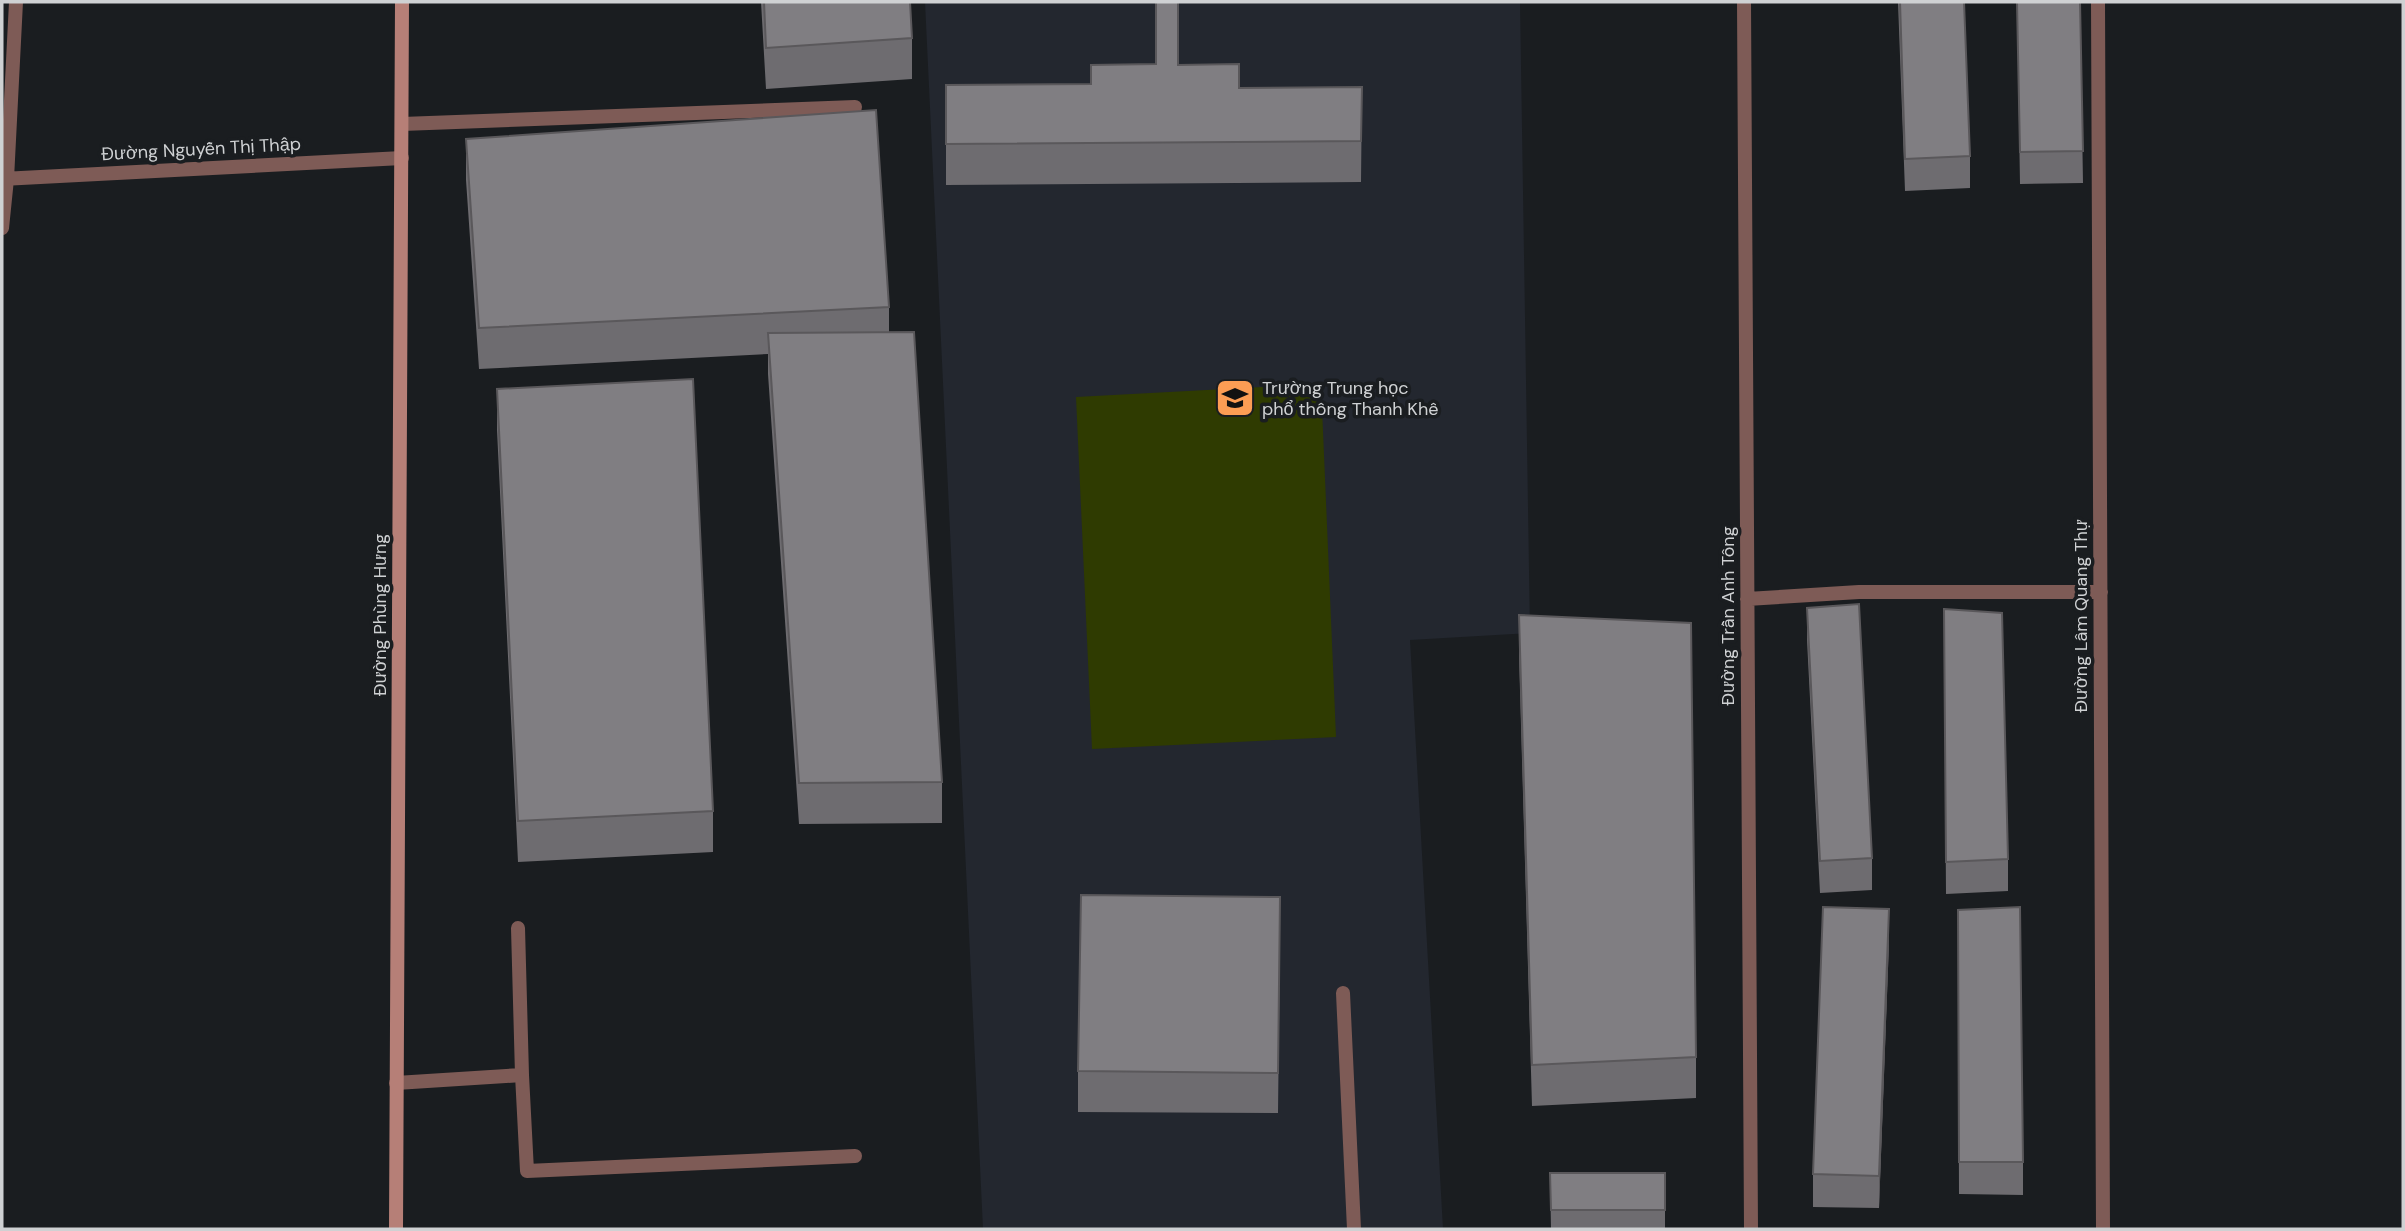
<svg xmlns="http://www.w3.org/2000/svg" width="2405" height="1231" font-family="'DM Sans',sans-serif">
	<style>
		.built { fill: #23272f }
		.pitch { fill: #2f3b01 }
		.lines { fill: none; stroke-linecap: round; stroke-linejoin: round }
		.lane { stroke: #7e5b56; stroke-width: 14 }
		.street { stroke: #7e5b56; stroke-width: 14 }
		.secondary { stroke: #b67f77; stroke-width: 14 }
		.wall { fill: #6e6c70 }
		.shaded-wall { fill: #5a585b }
		.building { fill: #807e82; stroke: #5a585b; stroke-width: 2 }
		.labels { text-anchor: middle; stroke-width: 7; stroke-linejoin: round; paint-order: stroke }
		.street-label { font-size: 18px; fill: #cfd1d3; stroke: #1a1d20 }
		.poi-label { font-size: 18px; fill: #cfd1d3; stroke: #1a1d20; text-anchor: start }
	</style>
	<rect width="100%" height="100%" fill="#1a1d20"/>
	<path class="built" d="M925,2H1520L1530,633L1410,640L1443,1229H983Z"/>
	<path class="pitch" d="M1321,384L1336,737L1092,749L1076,397Z"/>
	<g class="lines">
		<path class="lane" d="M402,124L855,107
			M518,928L522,1075
			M1343,993L1354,1229
			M396,1083L522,1075L527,1171L855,1156"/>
		<path class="street" d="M1744,2L1751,1229
			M2098,2L2103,1229
			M2,179L402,158
			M2,228L7,179L16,2
			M1747,599L1859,592H2101"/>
		<path class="secondary" d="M396,1229L402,2"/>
	</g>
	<path class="wall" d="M761,2H910L912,38V79L766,89Z
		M1898,2H1964L1970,156V188L1905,191Z
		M2017,2H2080L2083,183L2020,184Z
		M1156,64L1178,65L1239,88L1362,87L1361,182L946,185V85L1091,84Z
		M466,139L889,307V332L942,782V823L799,824L768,374V354L479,369L466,180Z
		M497,389L713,811V852L518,862L497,430Z
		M1807,608L1872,858V890L1820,893L1807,640Z
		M1944,609L2008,859V891L1946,894Z
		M1519,615L1696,1057V1098L1532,1106L1519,656Z
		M1958,910L2023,1162V1195L1959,1194Z
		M1280,937L1278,1113L1078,1112V1071Z
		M1889,942L1879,1208L1813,1207V1174Z
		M1550,1173H1665V1229H1551Z"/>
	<path class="shaded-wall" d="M1889,909V942L1879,1208V1176Z"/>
	<path class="building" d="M764,2H910L912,38L766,48Z
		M1156,2H1178V65L1239,64V88L1362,87L1361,141L946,144V85L1091,84V65L1156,64Z
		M1900,2H1964L1970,156L1905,159Z
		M2017,2H2080L2083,151L2020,152Z
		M876,110L889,307L479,328L466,139Z
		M914,332L942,782L799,783L768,333Z
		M693,379L713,811L518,821L497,389Z
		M1859,604L1872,858L1820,861L1807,608Z
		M1944,609L2002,613L2008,859L1946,862Z
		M1519,615L1691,623L1696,1057L1532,1065Z
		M1081,895L1280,897L1278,1073L1078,1071Z
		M1823,907L1889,909L1879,1176L1813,1174Z
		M2020,907L2023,1162H1959L1958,910Z
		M1550,1173H1665V1210H1551Z"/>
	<defs>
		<g id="school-square" transform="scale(2.0125)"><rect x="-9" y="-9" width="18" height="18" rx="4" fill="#fc9d54" stroke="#1a1d20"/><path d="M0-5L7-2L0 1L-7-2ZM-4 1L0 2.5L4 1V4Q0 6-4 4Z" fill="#111"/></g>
	</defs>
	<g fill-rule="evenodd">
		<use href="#school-square" x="1235" y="398"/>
	</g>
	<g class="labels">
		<g class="street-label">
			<text transform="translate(201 149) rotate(-3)" y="6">Đường Nguyễn Thị Thập</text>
			<text transform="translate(380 615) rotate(-90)" y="6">Đường Phùng Hưng</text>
			<text transform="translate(1728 616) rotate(-90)" y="6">Đường Trần Anh Tông</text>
			<text transform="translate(2081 616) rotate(-90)" y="6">Đường Lâm Quang Thự</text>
		</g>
		<g class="poi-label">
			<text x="1262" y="394">Trường Trung học<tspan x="1262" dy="21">phổ thông Thanh Khê</tspan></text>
		</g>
	</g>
	<rect width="2405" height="1231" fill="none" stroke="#cfd1d3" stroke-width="7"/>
</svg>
